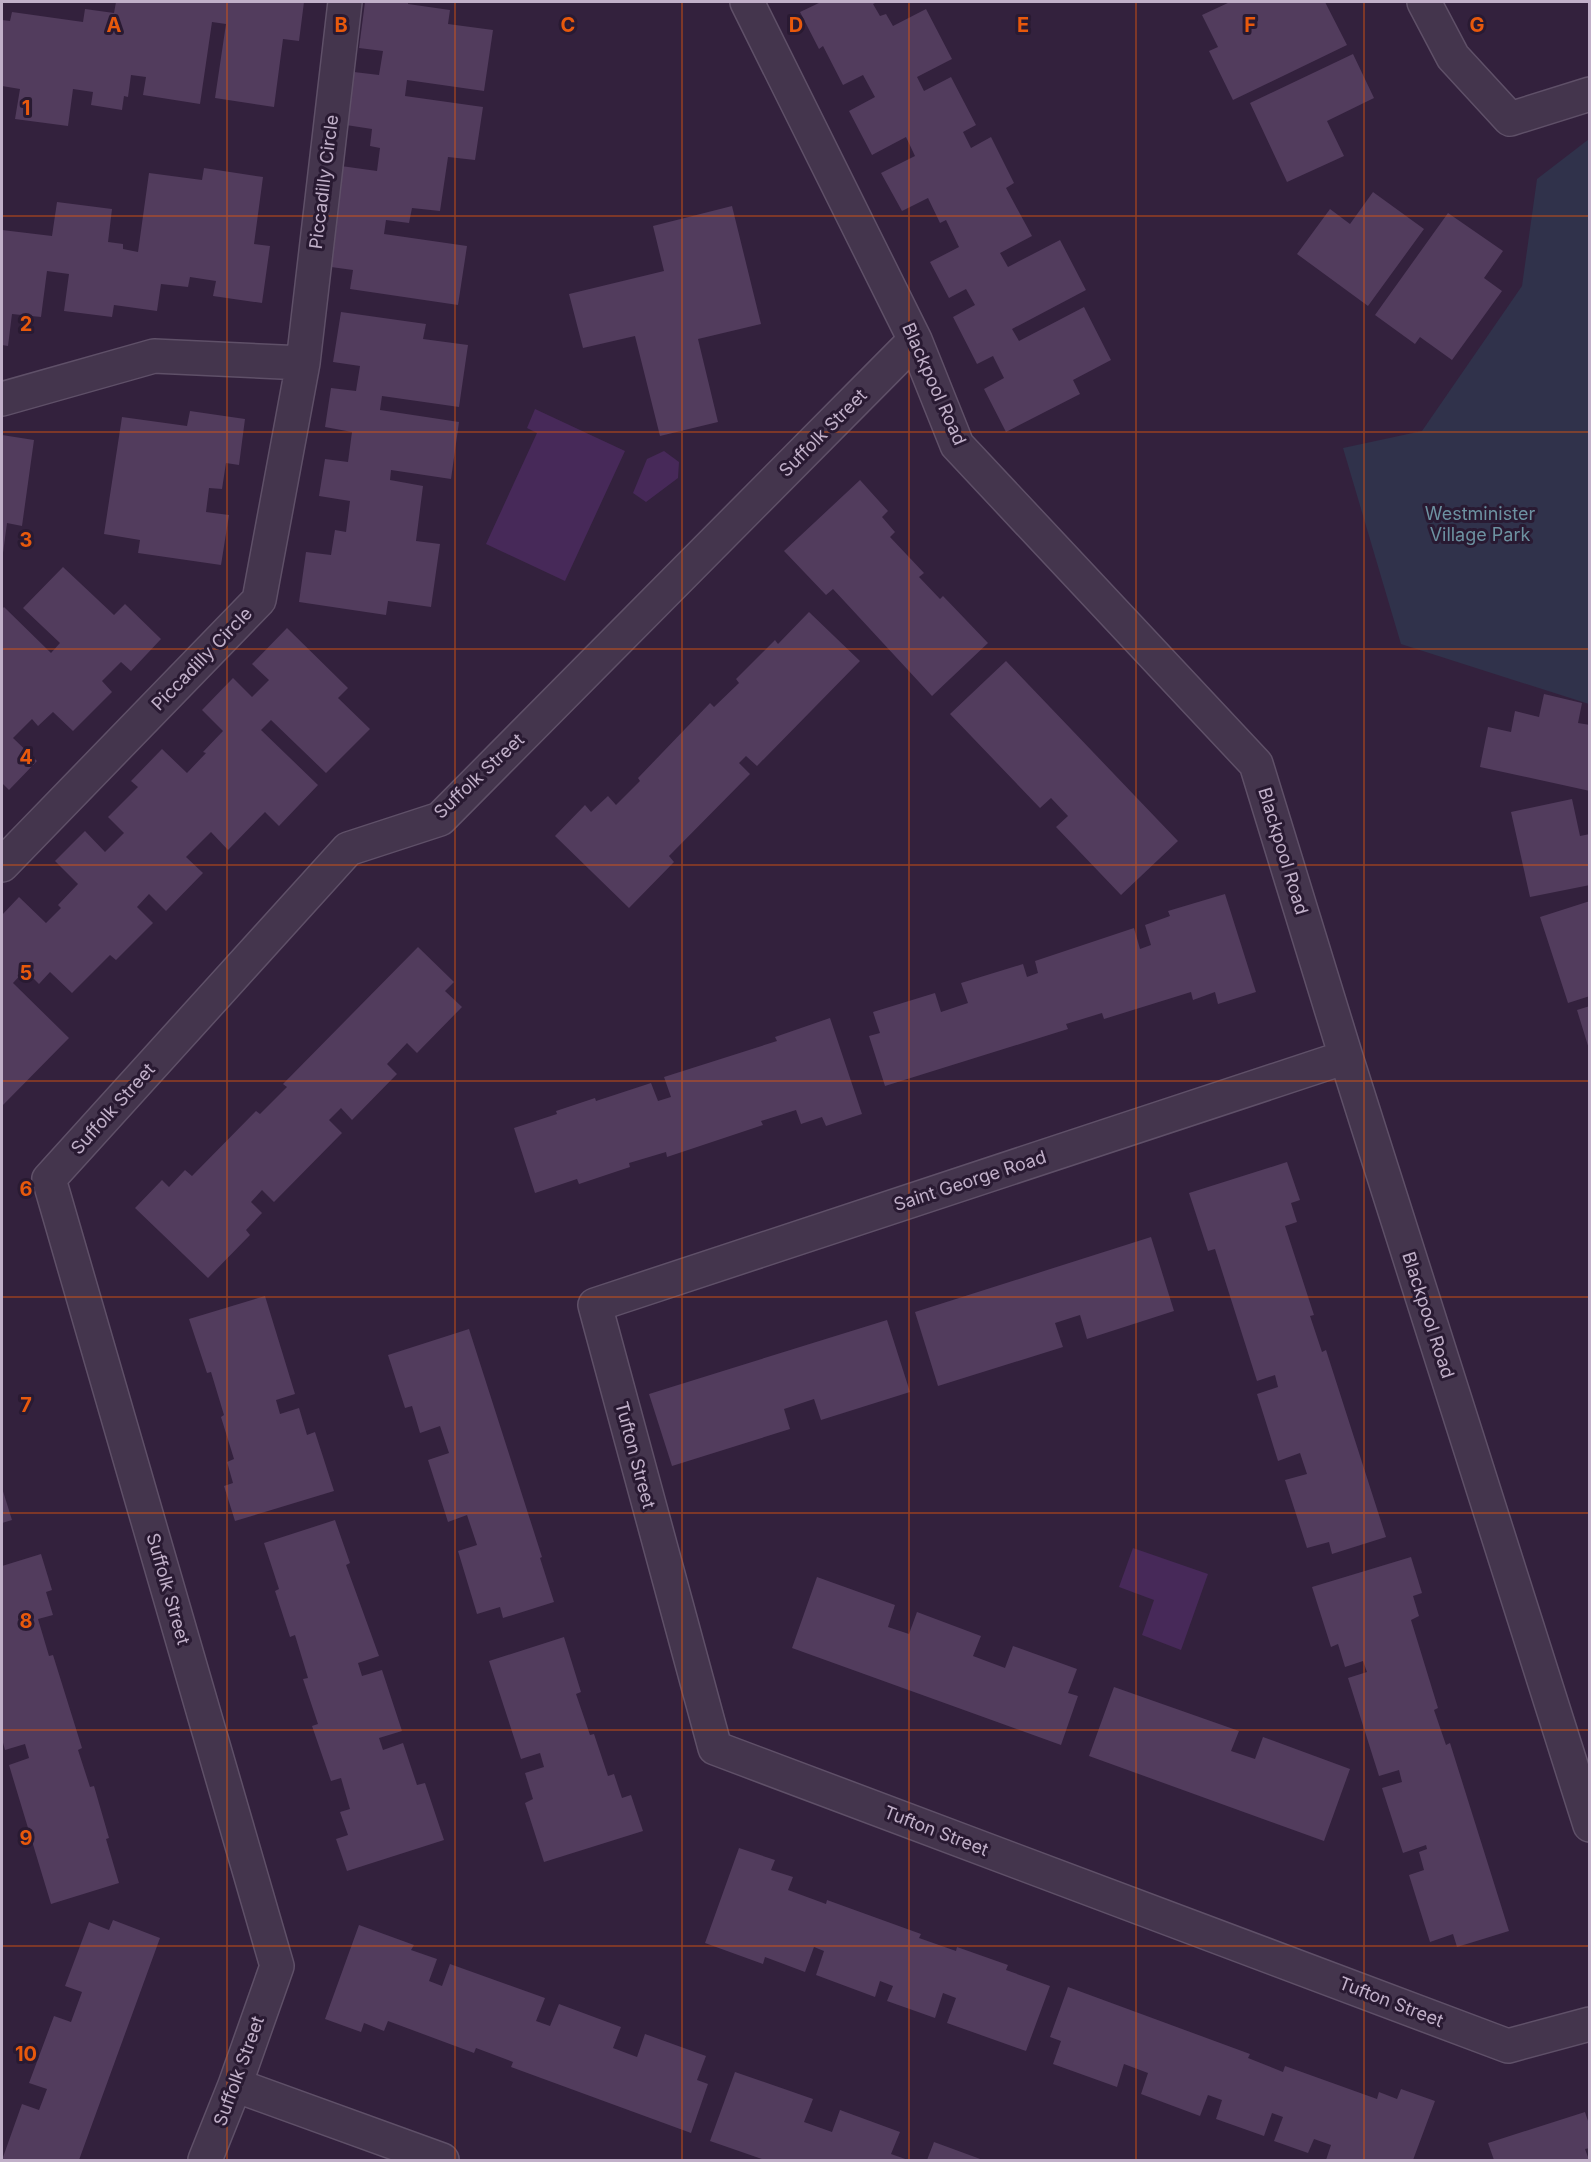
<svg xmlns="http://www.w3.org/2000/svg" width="1591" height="2162" font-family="Inter,sans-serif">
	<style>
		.green { fill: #30324b }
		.water { fill: #472959 }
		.building { fill: #523c5d }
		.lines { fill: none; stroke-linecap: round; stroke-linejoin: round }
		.minor-casing { stroke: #5f5068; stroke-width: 36 }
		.minor { stroke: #44354d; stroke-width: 33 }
		.grid { fill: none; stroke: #e8590c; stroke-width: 1.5; stroke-opacity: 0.55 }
		.labels { text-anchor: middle; stroke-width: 6; stroke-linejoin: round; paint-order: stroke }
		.street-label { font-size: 18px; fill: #c1b0c9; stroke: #291a32 }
		.park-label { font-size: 18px; fill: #6d92a1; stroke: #291a32 }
		.grid-label { font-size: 20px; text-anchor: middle; font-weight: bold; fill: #e8590c; stroke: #291a32; stroke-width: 6; stroke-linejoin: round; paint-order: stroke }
	</style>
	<rect width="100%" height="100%" fill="#33213d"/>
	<path class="green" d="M1589,139V704L1401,644L1343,448L1422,431L1522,286L1537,179Z"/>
	<path class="water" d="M535,409L625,451L565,581L486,544L537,433L527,428Z
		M664,451L679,462L678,478L646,502L633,493L647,459Z
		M1133,1548L1208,1574L1181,1650L1142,1635L1154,1600L1119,1587Z"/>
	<path class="building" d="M116,2H304L299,41L283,39L274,107L215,98L226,24L212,22L200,104L143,95L146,77L131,75L128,97L124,96L122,110L91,105L93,92L73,89L68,126L15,119L20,89L2,86V20L10,21L12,12L83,22L85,9L114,13Z
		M365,2H408V4L450,10L448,24L493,30L484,91L407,80L405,96L483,107L475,160L448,157L440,211L412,208L409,223L386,220L384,234L467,246L458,305L350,289L353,270L331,267L338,213L334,212L341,166L377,171L380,148L370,146L372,129L346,125L354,72L379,75L383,51L359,48Z
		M821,2H877L873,4L880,16L886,14L893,26L926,9L952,59L917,77L924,91L951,77L976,125L963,132L971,148L991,137L1014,183L1006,188L1032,236L1000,253L1008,267L1060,240L1086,290L1012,329L1019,341L1084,307L1111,360L1073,380L1080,394L1006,432L984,389L1004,378L993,356L977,364L953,317L975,305L966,289L949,298L930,262L959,247L946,220L940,223L928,198L902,211L881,173L915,156L906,137L872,155L849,111L875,97L863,75L843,85L823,46L819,49L800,12Z
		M1230,2H1325L1347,45L1233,100L1209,51L1218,47L1202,15Z
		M1353,54L1374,98L1327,121L1344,156L1287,182L1250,103Z
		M204,168L263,177L254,244L270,246L262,303L213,296L216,281L190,277L188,287L161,284L157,311L114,305L112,317L64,311L69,274L47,271L41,317L12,314L8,346L2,345V230L52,236L57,202L112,209L108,242L123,244V249L138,252L149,173L202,180Z
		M1373,192L1424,229L1368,306L1297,254L1330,209L1350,224Z
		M732,206L761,324L698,339L718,422L660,436L635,336L583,348L569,294L664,271L653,226Z
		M1448,213L1503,251L1484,278L1502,291L1452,360L1420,337L1415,344L1375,315Z
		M341,312L426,324L423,339L468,345L459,407L382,396L380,410L459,422L451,479L391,470L390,480L423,486L416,541L440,544L431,607L388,601L386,615L299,602L306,552L331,555L335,530L346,532L350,501L319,496L325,459L348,462L352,432L325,427L331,388L356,391L360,366L333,362Z
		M190,411L245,419L239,465L226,463L222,489L209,488L206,512L229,515L221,565L138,553L140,540L104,534L122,417L187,426Z
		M2,435L34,440L22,526L7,523L3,553Z
		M860,480L888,511L882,517L895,532L890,537L924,573L919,577L940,599L943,596L988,643L932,696L833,589L826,595L784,551Z
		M63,567L114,615L125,604L161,639L131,671L121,662L102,681L112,692L73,731L53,712L38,726L32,719L13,738L37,761L9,790L2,783V609L4,607L51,653L60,643L23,608Z
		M809,612L860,661L757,766L746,756L739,763L750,774L669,856L674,862L629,908L555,836L585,805L591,812L608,796L616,805L640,781L638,778L710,703L714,707L739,683L736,679L775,640L778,644Z
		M287,628L348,688L338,698L370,729L326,773L271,720L261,730L318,785L279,826L265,812L228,850L211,832L186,857L203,873L166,911L149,894L137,907L153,923L116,960L110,955L72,993L50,972L39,984L25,970L13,983L69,1038L2,1106V915L19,897L46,923L61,908L58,905L78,884L55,861L85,831L105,852L124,833L108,817L138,787L131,781L162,749L187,773L206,753L203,752L223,731L202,710L233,678L252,697L269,680L252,664Z
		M1006,661L1178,841L1121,895L1056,827L1068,816L1051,798L1040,808L950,714Z
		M1544,694L1582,703L1578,723L1590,725V791L1480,767L1488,727L1511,732L1515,711L1539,717Z
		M1572,799L1580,836L1590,834V885L1530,897L1511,812Z
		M1225,894L1256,992L1218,1004L1215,992L1193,1000L1191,992L1104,1019L1102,1013L1066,1024L1068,1029L885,1086L869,1036L880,1033L873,1012L935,993L941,1012L968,1003L961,983L1023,964L1027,977L1038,973L1035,961L1134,928L1140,949L1151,945L1145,925L1170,916L1168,911Z
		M1590,901V996L1568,1003L1540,917Z
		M418,947L454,982L445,991L462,1007L417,1053L407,1043L387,1064L397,1074L352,1120L341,1108L329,1120L342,1133L274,1202L262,1190L251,1202L262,1213L246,1230L250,1235L208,1278L135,1208L162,1180L169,1187L185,1170L192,1176L256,1111L260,1114L287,1087L283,1084Z
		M1590,1006V1049H1589L1577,1010Z
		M830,1018L862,1114L826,1126L822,1117L801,1124L796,1110L761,1121L763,1125L667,1157L666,1152L629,1163L630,1167L579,1184L577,1179L535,1193L514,1128L557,1114L556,1111L595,1098L596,1101L651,1083L658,1101L671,1097L664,1077L777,1041L775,1037Z
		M1287,1162L1300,1200L1291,1203L1297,1222L1285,1226L1314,1315L1310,1316L1322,1352L1326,1350L1386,1537L1332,1554L1329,1542L1307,1548L1285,1480L1307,1474L1300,1453L1278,1461L1257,1394L1278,1387L1275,1375L1257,1381L1215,1249L1208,1251L1189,1193Z
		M1151,1237L1174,1311L1087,1339L1080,1315L1055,1323L1063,1347L938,1386L915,1312Z
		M265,1296L295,1394L276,1400L280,1414L299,1408L307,1435L315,1432L334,1491L235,1521L224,1486L233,1483L227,1462L234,1459L221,1417L224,1415L211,1372L207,1373L189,1319Z
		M887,1320L910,1392L821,1420L814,1399L784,1409L790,1429L672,1466L649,1394Z
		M469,1329L542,1557L540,1558L554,1602L503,1618L500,1607L477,1614L458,1551L477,1545L467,1515L448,1522L428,1460L449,1453L440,1426L420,1433L412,1406L405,1408L388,1355Z
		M2,1488L12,1520L2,1523Z
		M335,1520L350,1563L346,1565L379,1656L358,1663L362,1676L382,1670L402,1731L379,1738L383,1750L403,1743L417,1785L425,1783L444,1840L347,1871L336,1839L348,1835L340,1812L350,1809L341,1778L331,1781L312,1726L318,1724L303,1679L308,1678L295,1635L290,1637L275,1591L279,1589L264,1543Z
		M41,1554L52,1590L46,1592L53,1615L38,1619L49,1656L53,1655L82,1748L78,1750L90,1787L94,1786L109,1838L106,1839L119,1883L51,1904L9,1765L29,1758L25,1744L5,1750L2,1739V1566Z
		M1411,1557L1422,1593L1413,1596L1419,1616L1411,1620L1438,1708L1434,1710L1446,1745L1450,1743L1509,1931L1457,1947L1453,1934L1430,1942L1409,1875L1424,1870L1419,1852L1427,1849L1426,1845L1403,1853L1382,1788L1402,1782L1399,1770L1379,1776L1348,1678L1367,1672L1363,1661L1345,1667L1338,1644L1331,1647L1312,1587Z
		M817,1577L895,1605L888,1627L909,1634L917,1612L981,1636L973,1656L1005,1668L1013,1646L1077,1669L1068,1693L1078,1696L1061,1745L792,1648Z
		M564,1637L581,1692L576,1694L590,1735L594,1734L608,1776L614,1774L622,1798L631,1795L643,1831L544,1862L525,1803L533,1799L525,1773L544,1767L540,1753L521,1759L489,1661Z
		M1114,1687L1239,1731L1231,1751L1255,1759L1263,1737L1350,1769L1324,1841L1089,1756Z
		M739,1848L775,1860L771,1870L793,1877L788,1890L826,1904L827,1900L921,1934L919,1938L956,1951L957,1947L1008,1965L1006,1970L1050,1986L1026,2051L947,2023L956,1998L943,1993L935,2018L887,2001L893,1986L880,1981L875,1997L816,1975L824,1951L814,1947L805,1972L765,1957L763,1964L705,1943Z
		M113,1920L160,1938L79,2160H2L22,2104L39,2110L47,2089L29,2083L54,2016L71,2022L82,1992L65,1986L89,1922L109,1930Z
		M359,1925L414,1945L411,1950L437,1959L429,1981L442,1986L450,1964L545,1998L536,2021L550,2026L559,2004L621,2027L613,2048L637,2057L645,2034L706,2056L697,2080L708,2084L691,2133L511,2067L513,2062L476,2048L474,2053L388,2021L384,2031L364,2023L361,2032L325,2019Z
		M1068,1987L1250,2054L1248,2058L1283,2072L1285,2066L1377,2099L1379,2092L1397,2099L1401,2089L1435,2101L1413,2160H1326L1331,2145L1314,2139L1308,2153L1274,2141L1283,2117L1272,2113L1264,2136L1216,2119L1222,2100L1208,2095L1200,2116L1141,2094L1148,2073L1124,2064L1117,2087L1053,2064L1061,2041L1050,2037Z
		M735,2072L813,2099L804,2122L832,2132L840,2110L900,2132L891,2154L908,2160H765L710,2141Z
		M1585,2112L1590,2127V2148L1585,2149L1589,2160H1494L1488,2143Z
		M934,2142L983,2160H927Z"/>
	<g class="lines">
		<g class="minor-casing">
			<path id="minor" d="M747,2L915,340L957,445L1256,764L1346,1057L1590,1825
				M1424,2L1453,57L1510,119L1590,94
				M2,399L154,356L303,363
				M2,865L259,600L303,363L345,2
				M1346,1057L595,1305L715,1748L1508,2046L1590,2024
				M235,2085L442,2160
				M205,2160L235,2085L277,1966L49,1179L348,849L440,819L915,340"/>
		</g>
		<use href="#minor" class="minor"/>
	</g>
	<path class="grid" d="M227,2V2160M455,2V2160M682,2V2160M909,2V2160M1136,2V2160M1364,2V2160M2,216H1590M2,432H1590M2,649H1590M2,865H1590M2,1081H1590M2,1297H1590M2,1513H1590M2,1730H1590M2,1946H1590"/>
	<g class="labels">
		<g class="street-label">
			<text transform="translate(324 182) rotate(-83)" y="6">Piccadilly Circle</text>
			<text transform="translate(934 384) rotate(66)" y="6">Blackpool Road</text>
			<text transform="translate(823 433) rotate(-45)" y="6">Suffolk Street</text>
			<text transform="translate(202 659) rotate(-46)" y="6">Piccadilly Circle</text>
			<text transform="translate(479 776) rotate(-43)" y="6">Suffolk Street</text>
			<text transform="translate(1283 851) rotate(73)" y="6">Blackpool Road</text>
			<text transform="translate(113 1109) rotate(-48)" y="6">Suffolk Street</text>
			<text transform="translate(970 1181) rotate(-18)" y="6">Saint George Road</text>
			<text transform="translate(1428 1315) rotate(72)" y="6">Blackpool Road</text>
			<text transform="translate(635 1455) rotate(75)" y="6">Tufton Street</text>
			<text transform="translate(168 1589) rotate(74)" y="6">Suffolk Street</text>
			<text transform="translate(936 1831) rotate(21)" y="6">Tufton Street</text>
			<text transform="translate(1391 2002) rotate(21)" y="6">Tufton Street</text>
			<text transform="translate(239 2071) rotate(-70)" y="6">Suffolk Street</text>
		</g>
		<g class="park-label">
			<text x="1480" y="520">Westminister<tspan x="1480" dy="21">Village Park</tspan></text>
		</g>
	</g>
	<g class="grid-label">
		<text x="114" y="32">A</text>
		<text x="341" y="32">B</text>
		<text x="568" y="32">C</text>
		<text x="796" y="32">D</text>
		<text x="1023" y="32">E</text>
		<text x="1250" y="32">F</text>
		<text x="1477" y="32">G</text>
		<text x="26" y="115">1</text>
		<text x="26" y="331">2</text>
		<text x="26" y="547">3</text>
		<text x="26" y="764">4</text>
		<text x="26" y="980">5</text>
		<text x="26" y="1196">6</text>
		<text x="26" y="1412">7</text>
		<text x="26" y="1628">8</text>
		<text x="26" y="1845">9</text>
		<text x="26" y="2061">10</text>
	</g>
	<rect width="1591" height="2162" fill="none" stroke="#c1b0c9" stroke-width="6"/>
</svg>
